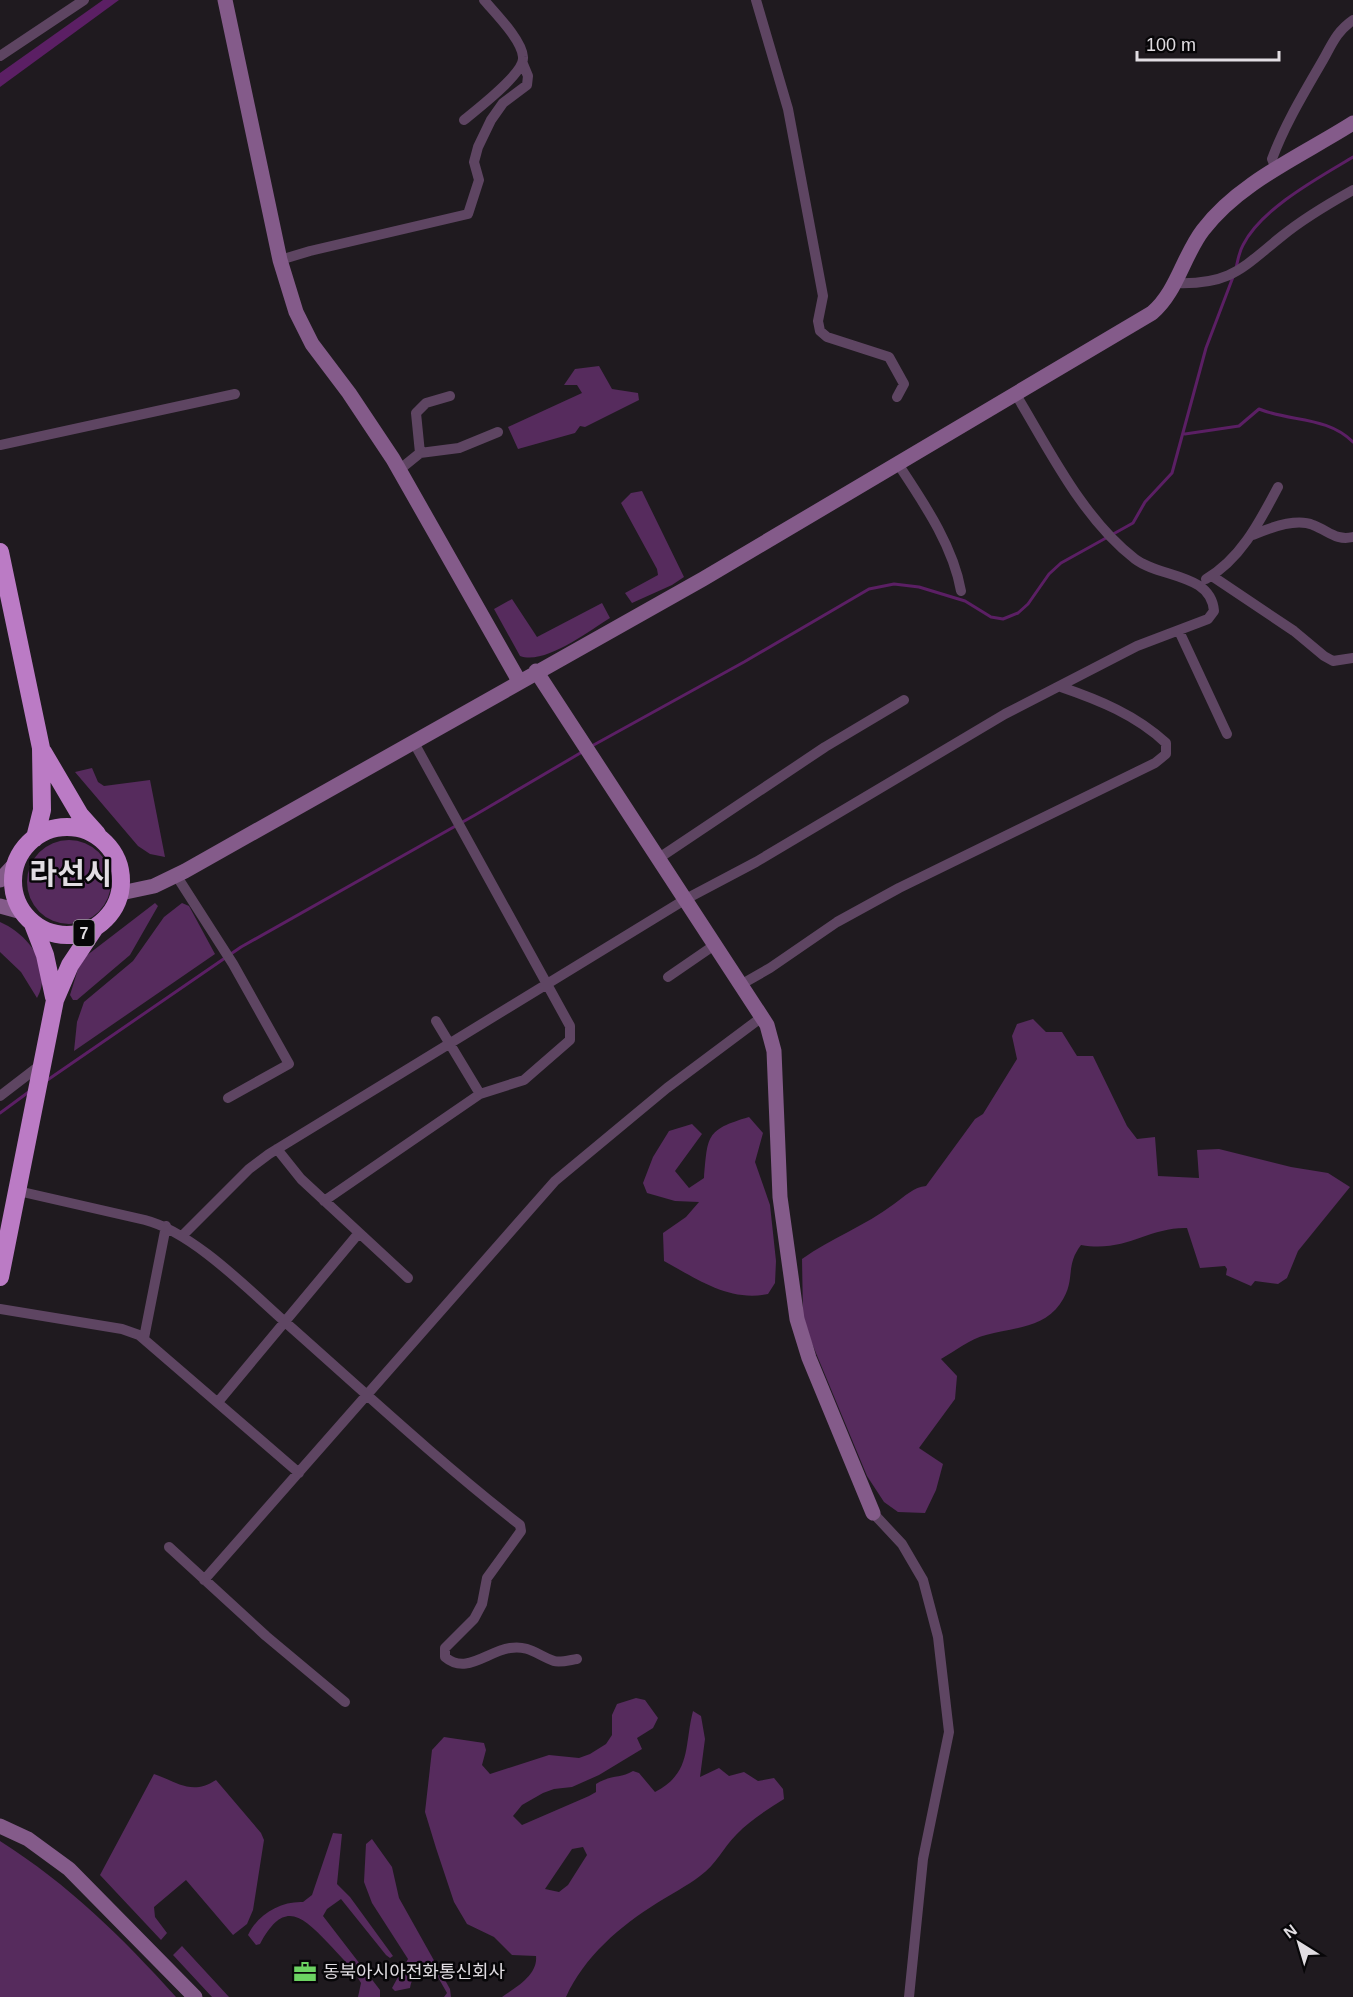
<svg xmlns="http://www.w3.org/2000/svg" width="1353" height="1997" font-family="Helvetica,'Noto Sans KR',sans-serif">
	<style>
		.green { fill: #562b5d; fill-rule: evenodd }
		.water { fill: #5b1f64 }
		.lines { fill: none; stroke-linecap: round; stroke-linejoin: round }
		.stream { stroke: #5b1f64; stroke-width: 3 }
		.street { stroke: #5e4562; stroke-width: 10 }
		.secondary { stroke: #845b8a; stroke-width: 15 }
		.highway { stroke: #bb7bc5; stroke-width: 18 }
		.labels { text-anchor: middle; stroke-width: 5; stroke-linejoin: round; paint-order: stroke }
		.shield { fill: #070608; stroke: #a09ca1; stroke-width: 1.5 }
		.shield-label { font-size: 16px; font-weight: bold; fill: #e1dde2 }
		.poi-label { font-size: 18px; fill: #e1dde2; stroke: #070608; text-anchor: start }
		.town-label { font-size: 30px; font-weight: bold; fill: #e1dde2; stroke: #070608 }
	</style>
	<rect width="100%" height="100%" fill="#1f1a1f"/>
	<path class="green" d="M599,366L612,389L638,393L639,400L585,427L580,426L575,433L518,449L508,427L582,393L577,385H564L575,369Z
		M642,491L684,577L672,585L632,603L625,593L658,575L657,569L621,503L631,493Z
		M512,599L537,637L602,603L610,618C587,632 545,665 520,656L494,609Z
		M92,768L98,782L104,786L150,780L165,857L150,854L138,846L75,772Z
		M27 882a42 42 0 1 1 84 0a42 42 0 1 1-84 0Z
		M155,903L158,906L130,955L77,1000H73L70,995L78,969L86,956Z
		M182,903L189,906L215,954L74,1051L77,1022L84,1002L133,961L164,917Z
		M0,922C28,934 54,967 37,998L21,972L0,952Z
		M1033,1019L1046,1032H1062L1077,1056H1093L1127,1126L1137,1139L1155,1137L1158,1176L1199,1178L1197,1150L1219,1149L1291,1167L1328,1173L1350,1187L1298,1251L1287,1278L1278,1284L1255,1281L1251,1286L1226,1275L1227,1269L1225,1266L1200,1268L1187,1228C1148,1227 1126,1253 1081,1245C1064,1267 1077,1280 1060,1304C1042,1329 1013,1327 986,1335C970,1339 955,1351 941,1359L957,1376L955,1399L919,1448L943,1464L936,1490L925,1513L898,1512L884,1502L867,1476L811,1341L803,1315L802,1259C831,1238 865,1226 894,1204C905,1196 914,1187 926,1186L975,1119L983,1114L1017,1059L1012,1036L1017,1024Z
		M749,1117L763,1133L755,1162L770,1205L776,1261L775,1283L768,1294C729,1302 697,1279 664,1261L663,1233L686,1217L699,1202L675,1201L647,1193L643,1183L653,1157L669,1131L692,1124L702,1134L675,1171L689,1188L704,1178C708,1136 705,1130 749,1117Z
		M636,1698L645,1700L658,1718L653,1728L637,1738L642,1749L599,1775L572,1787L554,1789L543,1793L522,1805L513,1816L522,1825L589,1796L596,1792V1784C612,1774 620,1779 633,1771L639,1773L655,1792C692,1773 684,1746 693,1711L701,1716L705,1739L700,1777L719,1768L729,1776L744,1772L758,1781L774,1778L783,1789L784,1799C767,1810 750,1820 736,1835C723,1848 716,1865 700,1876C687,1886 671,1894 657,1903C620,1926 584,1957 566,1997H502C516,1987 538,1975 536,1956L512,1955L494,1937L467,1924L454,1902L436,1848L425,1812L432,1750L444,1737L484,1743L486,1750L482,1765L490,1774L549,1755L579,1758L590,1754L606,1744L612,1735V1715L617,1704ZM583,1847L587,1855L568,1885L559,1892L545,1889L572,1849Z
		M154,1774C178,1782 191,1796 216,1780L261,1833L264,1840L253,1910L247,1924L233,1935L186,1880L154,1907L155,1917L167,1933L161,1940L100,1875Z
		M333,1833L342,1834L337,1884L350,1897L393,1956L390,1958L386,1955L341,1899L327,1909L323,1916L380,1990V1997H358L361,1983C353,1968 340,1956 328,1943C300,1913 283,1901 260,1944L256,1945L248,1935C258,1914 281,1901 303,1902L312,1895Z
		M372,1839L392,1867L399,1898L450,1989L451,1997H444L447,1993L435,1972C420,1972 413,1972 410,1988L395,1991L392,1988L408,1959L372,1903L364,1882L366,1844Z
		M0,1841C68,1884 123,1938 176,1997H0Z
		M182,1946L229,1997H212L173,1955Z"/>
	<path class="water" d="M103,0H119L0,87V73Z"/>
	<g class="lines">
		<path class="stream" d="M1236,268C1238,260 1239,252 1243,245C1262,208 1318,178 1353,157
			M1185,434L1239,426L1259,409C1291,422 1327,416 1353,442
			M590,747L744,662L869,589L894,584L919,587L965,601L991,617L1003,619L1018,613L1028,604L1049,574L1061,563L1133,523L1145,502L1172,473L1206,348L1233,277
			M46,1081L241,947L475,815L582,752
			M0,1113L30,1091"/>
		<path class="street" d="M756,0L788,109L823,296L818,321L820,331L827,337L889,357L904,384L897,397
			M0,56L84,0
			M464,120C477,109 525,73 523,57C522,40 495,13 484,0
			M1276,169L1272,159C1285,124 1304,93 1323,60C1332,44 1337,31 1353,20
			M280,260L310,251L468,214L479,180L474,162L478,147L491,120L503,103L527,85L528,76L523,64
			M1175,283C1231,285 1242,268 1282,236C1304,218 1328,204 1353,190
			M0,445L235,394
			M420,453L416,413L426,403L450,396
			M898,464C923,502 953,545 961,591
			M399,470L420,453L459,448L498,432
			M1253,535C1269,528 1296,518 1313,525C1329,531 1336,541 1353,537
			M1212,576L1294,631L1324,656L1333,661L1353,658
			M1206,579C1241,559 1260,521 1278,487
			M1179,631L1227,734
			M413,741L570,1026V1040L524,1080L480,1094L436,1021
			M659,858L825,747L904,700
			M176,875L233,964L289,1064L228,1098
			M668,977L716,944
			M742,984L770,968L837,922L899,888L1155,763L1166,754V743C1136,715 1099,700 1061,687
			M0,1096L43,1063
			M277,1149L301,1179L408,1278
			M18,1191L145,1220C192,1232 247,1288 284,1321C362,1390 438,1461 520,1525L521,1531L487,1578L482,1604L474,1619L445,1648V1657C466,1675 486,1652 510,1648C529,1645 537,1655 554,1661C560,1663 570,1660 577,1659
			M324,1201L480,1094
			M182,1236L249,1169L269,1154L686,899L756,862L1005,714L1137,646L1208,619L1214,611C1211,573 1160,578 1135,559C1082,518 1049,449 1015,393
			M0,1309L122,1329L139,1335L299,1473
			M144,1338L166,1226
			M218,1402L358,1234
			M873,1513L902,1544L923,1580L938,1637L949,1732L923,1859L909,1997
			M169,1547L266,1636L345,1702
			M204,1580L555,1181L667,1088L762,1017"/>
		<path class="secondary" d="M225,0L280,260L296,312L312,344L349,393L393,459L519,681
			M536,671L767,1025L774,1051L780,1197L797,1319L809,1358L873,1513
			M0,880L15,864
			M121,893L154,886L185,871L703,579L1152,313C1177,292 1183,256 1203,230C1239,182 1303,155 1353,123
			M0,906L22,912
			M0,1826L28,1839L69,1869L195,1997"/>
		<path class="highway" d="M0,552L41,748L42,810L35,838
			M43,752L80,815L97,834
			M13 881a54 54 0 1 1 108 0a54 54 0 1 1-108 0Z
			M33,924L45,955L54,997
			M0,1277L55,1000L70,965L94,929"/>
	</g>
	<defs>
		<g id="office-bare" transform="scale(1.8)"><path d="M-6-3h4V-5.5h4V-3h4V5H-6ZM-1-4.5V-3h2v-1.5ZM-6 0V1H6V0Z" fill="#6cd362" stroke="#070608" stroke-width="2.5" paint-order="stroke"/></g>
	</defs>
	<g fill-rule="evenodd">
		<use href="#office-bare" x="305" y="1972"/>
	</g>
	<g class="labels">
		<rect class="shield" x="73.5" y="920" width="21" height="26" rx="4.5"/>
		<g class="shield-label">
			<text x="84" y="939">7</text>
		</g>
		<g class="poi-label">
			<text x="323" y="1978">동북아시아전화통신회사</text>
		</g>
		<g class="town-label">
			<text x="71" y="884">라선시</text>
		</g>
	</g>
	<g transform="translate(1299 1943) rotate(323)" stroke="#070608" stroke-width="4.5" paint-order="stroke">
	<path d="M0-4.5L10 22L0 15L-10 22Z" fill="#e1dde2"/>
	<text y="-9" font-size="16" font-weight="bold" text-anchor="middle" fill="#e1dde2">N</text>
	</g>
	<path d="M1137 51v9h142v-9" fill="none" stroke="#e1dde2" stroke-width="3"/>
	<text x="1146" y="51" font-size="18" fill="#e1dde2" stroke="#070608" stroke-width="4.5" paint-order="stroke">100 m</text>
</svg>
